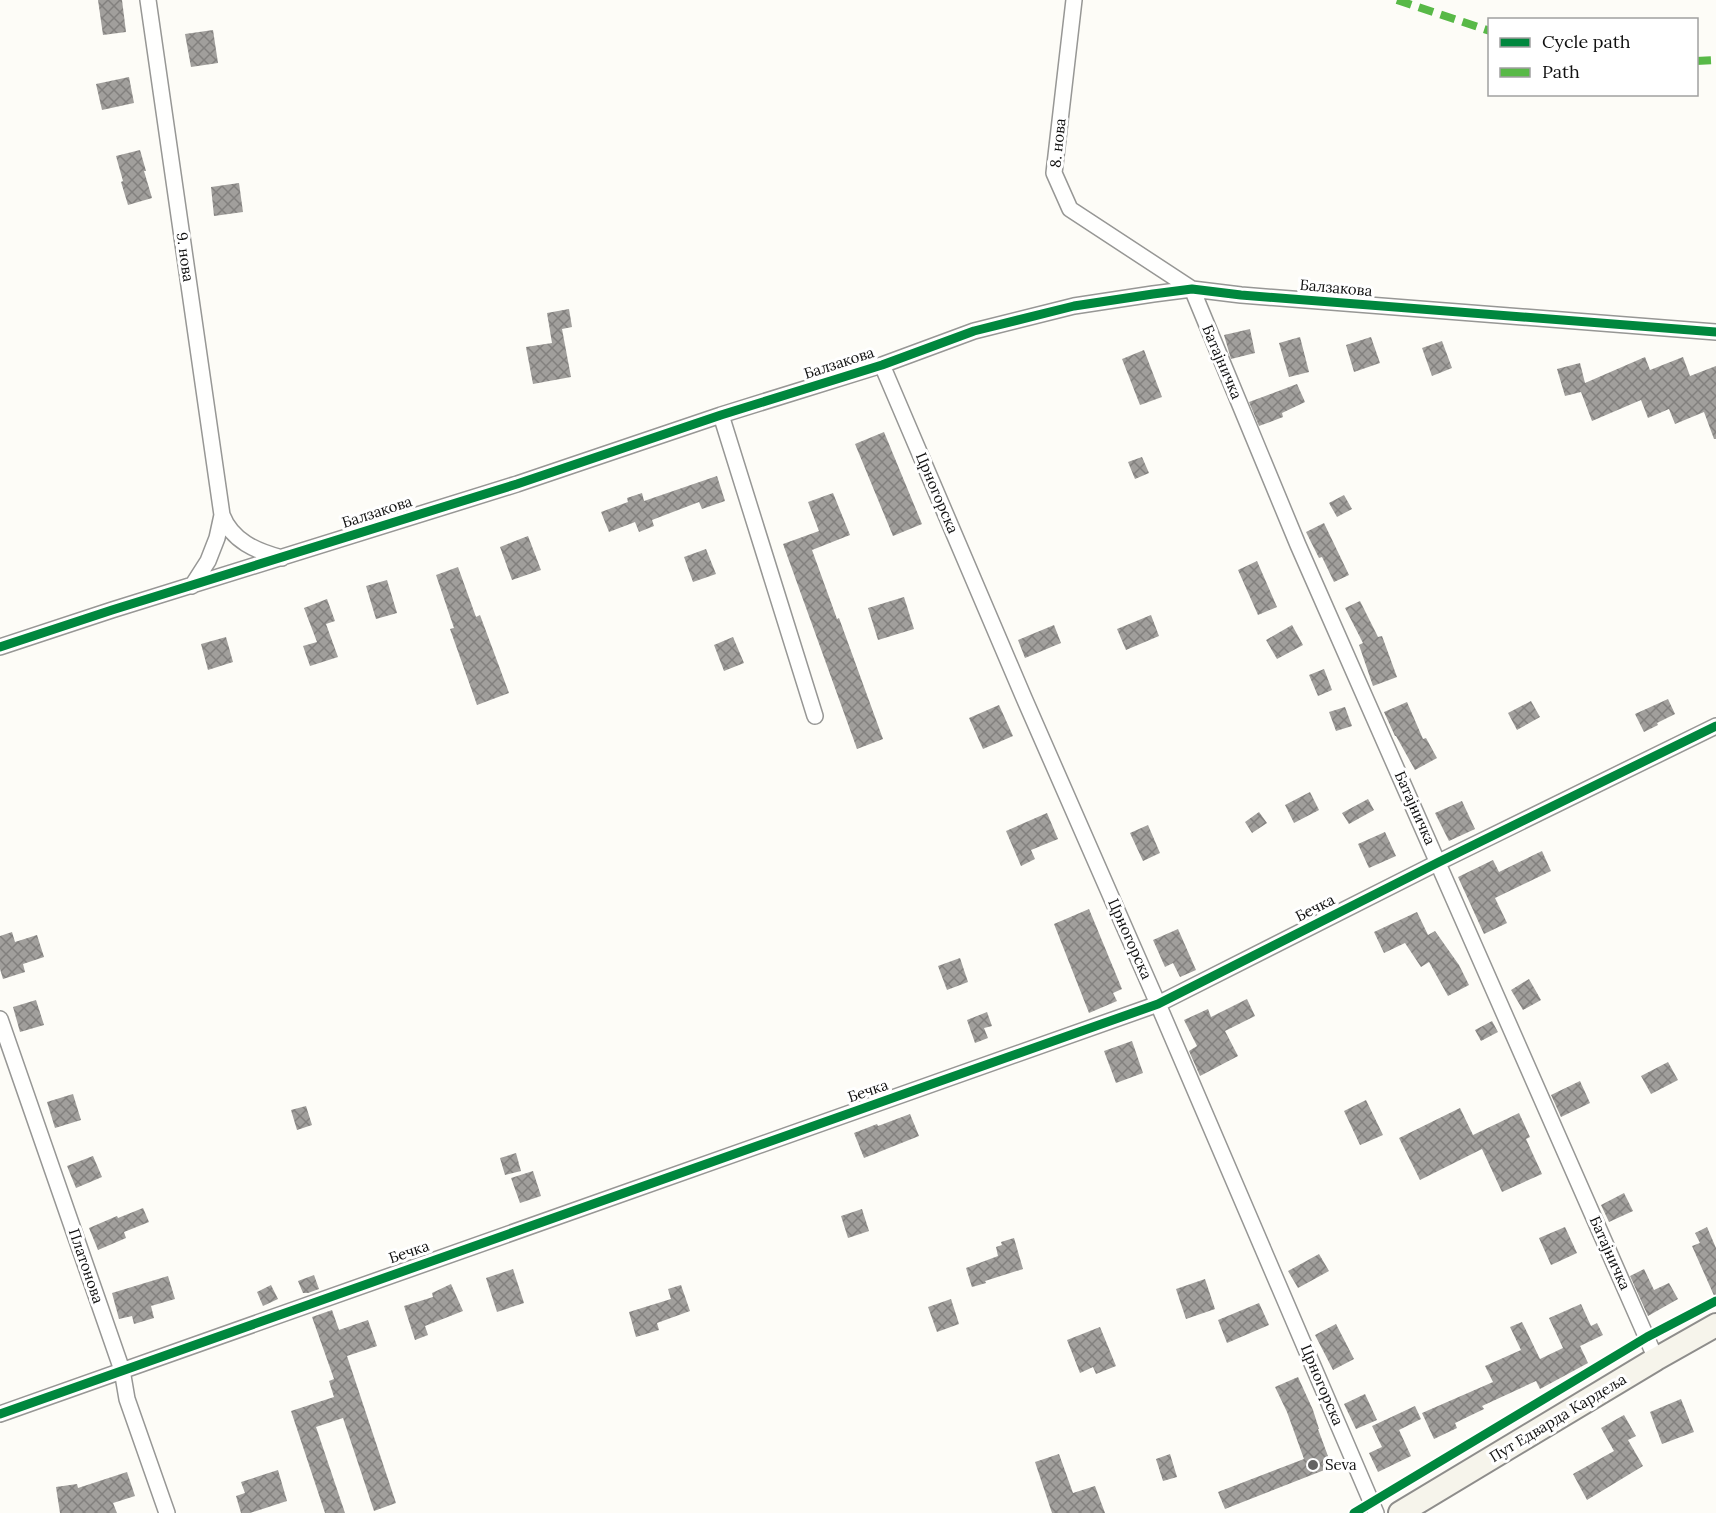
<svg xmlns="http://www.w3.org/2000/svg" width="1716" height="1513" font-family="Lora,serif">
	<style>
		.building { fill: url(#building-cross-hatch) }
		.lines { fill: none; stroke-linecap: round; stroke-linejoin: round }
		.street-casing { stroke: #979795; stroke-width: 18 }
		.secondary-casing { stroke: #8e8d8b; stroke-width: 26 }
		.street { stroke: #fffffe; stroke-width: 15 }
		.secondary { stroke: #f6f4eb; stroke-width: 22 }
		.quiet { stroke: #58b947; stroke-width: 8; stroke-dasharray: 15 8; stroke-linecap: butt }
		.cycleway-casing { stroke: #fff; stroke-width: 13 }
		.cycleway { stroke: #00873e; stroke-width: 9 }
		.poi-dot { fill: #646362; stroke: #fff; stroke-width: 2 }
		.labels { text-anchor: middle; stroke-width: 6; stroke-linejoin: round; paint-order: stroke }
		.street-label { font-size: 15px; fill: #111; stroke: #fff }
		.poi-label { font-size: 15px; fill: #111; stroke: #fff; text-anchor: start }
	</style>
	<defs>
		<pattern id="building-cross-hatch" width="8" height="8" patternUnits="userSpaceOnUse" patternTransform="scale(1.5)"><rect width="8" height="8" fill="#a19f9c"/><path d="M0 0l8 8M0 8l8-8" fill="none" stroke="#82807e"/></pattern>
	</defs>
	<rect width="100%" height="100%" fill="#fdfcf7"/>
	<path class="building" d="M98,0H122L126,32L103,35Z
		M213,30L218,63L191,67L185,34Z
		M129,77L134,103L102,110L96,84Z
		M140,150L146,171H144L152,198L128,205L121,182L123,181L116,156Z
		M239,183L243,212L214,216L211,187Z
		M569,309L572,327L562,329L571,377L533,384L526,347L552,343L547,313Z
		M1250,329L1255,353L1231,359L1224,335Z
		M1300,337L1309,372L1289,377L1279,343Z
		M1371,337L1380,363L1354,372L1346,345Z
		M1442,341L1452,368L1432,376L1422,348Z
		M1144,350L1162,397L1140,405L1122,359Z
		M1645,357L1650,370L1683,357L1690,376L1716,366V439H1714L1704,412L1675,424L1669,409L1648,418L1641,400L1592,421L1581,392L1565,396L1557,369L1580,363L1585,383Z
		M1297,384L1305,402L1282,413L1283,417L1259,426L1249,402Z
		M884,432L922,524L893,536L855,444Z
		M1142,457L1149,473L1135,479L1128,462Z
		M717,476L725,501L702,509L699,502L652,520L654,526L639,532L635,522L609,532L601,512L628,502L627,498L642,493L644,501Z
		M833,493L850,535L812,550L837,619L839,618L883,739L857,749L783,544L819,531L808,502Z
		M1344,495L1352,509L1337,517L1329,503Z
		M1324,523L1349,575L1334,582L1322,557L1319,558L1306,532Z
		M528,536L541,570L512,580L500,547Z
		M706,549L716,574L693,582L684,557Z
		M1257,561L1277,607L1258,615L1238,570Z
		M458,567L476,617L480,615L509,693L477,705L450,629L454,628L436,575Z
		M387,580L397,613L376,619L366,586Z
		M904,597L914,629L878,640L868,608Z
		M327,599L335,621L326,624L338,657L310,666L303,646L317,642L304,608Z
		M1360,601L1378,637L1382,636L1397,677L1373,686L1359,645L1363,643L1345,608Z
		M1151,615L1159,636L1126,650L1117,629Z
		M1054,625L1061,643L1025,658L1018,640Z
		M1292,625L1303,645L1277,659L1266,640Z
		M226,637L233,662L208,670L201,644Z
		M733,637L744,663L724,671L714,645Z
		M1324,669L1332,690L1318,696L1309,675Z
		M1668,699L1675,714L1657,723L1658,725L1644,732L1635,714Z
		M1531,701L1540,717L1517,730L1508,713Z
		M1407,702L1423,739L1426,738L1437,758L1415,770L1396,736H1395L1384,712Z
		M999,705L1013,736L983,749L969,718Z
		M1345,707L1352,726L1336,731L1329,712Z
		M1310,792L1319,810L1294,823L1285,805Z
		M1368,799L1374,810L1349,824L1342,813Z
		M1462,801L1475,829L1449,841L1435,813Z
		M1259,812L1267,823L1252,833L1245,822Z
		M1047,813L1058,839L1031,850L1035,859L1021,866L1006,831Z
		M1148,825L1160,853L1143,861L1130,833Z
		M1385,832L1396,856L1369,868L1358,844Z
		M1542,851L1551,871L1495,898L1507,923L1484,934L1458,877L1493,860L1499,872Z
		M1089,909L1122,989L1113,993L1117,1001L1089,1013L1054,924Z
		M1417,912L1428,935L1435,931L1459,965L1469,985L1448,996L1429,962L1421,967L1405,943L1384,953L1374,932Z
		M1178,929L1196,970L1180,977L1173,963L1165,967L1153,940Z
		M12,932L15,942L37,935L44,957L23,964L25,972L3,979L0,969V936Z
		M960,958L968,982L947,990L938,966Z
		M1529,979L1541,1000L1523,1010L1511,990Z
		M1247,999L1255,1016L1225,1031L1238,1056L1200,1076L1189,1051L1197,1046L1184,1020L1208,1009L1211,1017Z
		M36,1000L44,1025L20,1032L13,1007Z
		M987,1012L992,1026L984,1028L988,1038L975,1043L967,1020Z
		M1492,1021L1498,1032L1481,1041L1475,1030Z
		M1132,1041L1143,1073L1116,1083L1104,1051Z
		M1668,1062L1678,1080L1651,1094L1641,1076Z
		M1580,1081L1590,1103L1561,1117L1551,1095Z
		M73,1094L81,1120L55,1128L47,1102Z
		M1366,1100L1383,1135L1360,1145L1344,1111Z
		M306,1106L312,1125L297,1130L291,1110Z
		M1460,1108L1473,1135L1519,1113L1530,1137L1526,1139L1542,1174L1502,1192L1482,1149L1420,1180L1399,1138Z
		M910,1114L919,1136L864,1158L854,1133L877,1124L878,1126Z
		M516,1153L521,1171L505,1175L500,1158Z
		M93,1156L102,1177L76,1188L67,1166Z
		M533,1171L541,1196L520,1203L511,1178Z
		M1624,1193L1633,1211L1609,1222L1601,1205Z
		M143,1208L149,1222L124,1232L126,1238L98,1250L89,1228L117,1216L118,1218Z
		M862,1209L869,1231L848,1238L841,1216Z
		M1565,1227L1577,1253L1551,1265L1539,1238Z
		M1707,1227L1716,1248V1300L1692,1246L1700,1243L1695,1233Z
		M1014,1238L1023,1269L985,1281L986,1283L972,1287L966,1268L998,1256L996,1247L1002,1245L1001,1242Z
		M1319,1254L1329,1271L1298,1288L1288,1271Z
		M513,1269L524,1303L497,1312L486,1278Z
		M1644,1269L1654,1290L1669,1283L1678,1299L1648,1316L1630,1276Z
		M314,1275L319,1289L308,1293H303L298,1281Z
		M168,1276L175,1299L151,1306L154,1318L134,1324L132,1316L119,1319L112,1293Z
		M1205,1279L1215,1309L1186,1319L1176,1289Z
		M451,1284L463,1311L425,1326L428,1335L415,1340L404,1306L433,1297L432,1293Z
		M271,1285L278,1299L263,1306L257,1292Z
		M681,1285L690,1311L657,1323L659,1330L636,1337L629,1312L671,1299L668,1289Z
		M951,1299L959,1324L937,1332L928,1307Z
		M1259,1303L1269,1325L1227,1343L1218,1320Z
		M1581,1304L1591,1326L1597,1323L1603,1335L1580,1346L1588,1363L1540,1389L1536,1381L1482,1406L1484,1409L1455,1423L1457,1428L1434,1439L1422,1413L1493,1382L1485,1366L1521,1350L1510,1327L1522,1322L1540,1359L1563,1348L1549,1318Z
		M332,1310L339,1330L368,1320L377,1346L347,1356L396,1503L374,1511L343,1418L316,1427L345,1513H325L291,1411L334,1397L329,1381L334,1379L312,1317Z
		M1336,1324L1354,1359L1333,1370L1315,1335Z
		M1100,1327L1116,1366L1096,1374L1093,1367L1080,1373L1067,1340Z
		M1298,1377L1313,1410L1319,1429H1318L1332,1467L1225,1509L1218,1492L1304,1459L1287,1412L1275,1387Z
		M1365,1394L1377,1420L1356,1429L1344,1404Z
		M1681,1399L1694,1432L1662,1444L1650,1412Z
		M1415,1406L1421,1419L1399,1430L1411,1456L1378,1472L1369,1453L1382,1447L1372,1426Z
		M1624,1415L1636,1436L1628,1440L1643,1466L1587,1500L1573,1474L1614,1451L1601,1428Z
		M1059,1454L1073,1493L1095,1486L1105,1513H1052L1035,1462Z
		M1170,1454L1177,1477L1163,1481L1156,1459Z
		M278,1470L287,1501L250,1513H241L236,1496L245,1493L241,1482Z
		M127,1472L135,1496L113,1503L117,1513H60L56,1487L77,1484L78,1488Z"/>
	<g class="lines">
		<g class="street-casing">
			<path id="street" d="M148,0L222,515C232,541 256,551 282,558
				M1074,0L1054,173L1070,209L1192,289L1298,545L1656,1359
				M882,365L1024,698L1158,1004L1376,1513
				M721,415L815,716
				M192,586L208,561L217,538L222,515
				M0,647L112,610L517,484L721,415L882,365L974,331L1074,306L1153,294L1192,289L1241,295L1716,332
				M0,1019L122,1370L127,1399L167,1513
				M0,1414L1158,1004L1439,862L1716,726"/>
		</g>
		<g class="secondary-casing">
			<path id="secondary" d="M1400,1513L1656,1359L1716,1325"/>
		</g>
		<use href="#street" class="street"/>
		<use href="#secondary" class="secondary"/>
		<path class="quiet" d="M1397,0L1490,31
			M1696,61L1716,60"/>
		<g class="cycleway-casing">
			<path id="cycleway" d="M0,647L112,610L517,484L721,415L882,365L974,331L1074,306L1153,294L1192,289L1241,295L1716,332
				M0,1414L1158,1004L1439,862L1716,726
				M1354,1513L1647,1337L1716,1301"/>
		</g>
		<use href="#cycleway" class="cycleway"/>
	</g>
	<circle class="poi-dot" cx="1313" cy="1465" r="6"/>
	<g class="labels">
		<g class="street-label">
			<text transform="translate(1058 143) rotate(-84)" y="5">8. нова</text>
			<text transform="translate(185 257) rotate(82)" y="5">9. нова</text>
			<text transform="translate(1336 288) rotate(5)" y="5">Балзакова</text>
			<text transform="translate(1222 362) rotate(67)" y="5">Батајничка</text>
			<text transform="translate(839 363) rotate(-18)" y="5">Балзакова</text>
			<text transform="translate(937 493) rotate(67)" y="5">Црногорска</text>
			<text transform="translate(377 512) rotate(-18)" y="5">Балзакова</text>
			<text transform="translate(1415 808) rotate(66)" y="5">Батајничка</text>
			<text transform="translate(1315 908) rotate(-27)" y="5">Бечка</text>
			<text transform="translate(1130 939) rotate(66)" y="5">Црногорска</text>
			<text transform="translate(868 1091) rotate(-19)" y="5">Бечка</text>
			<text transform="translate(409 1252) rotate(-19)" y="5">Бечка</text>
			<text transform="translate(1610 1253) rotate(66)" y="5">Батајничка</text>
			<text transform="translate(86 1266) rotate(71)" y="5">Платонова</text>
			<text transform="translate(1322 1385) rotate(67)" y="5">Црногорска</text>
			<text transform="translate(1558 1418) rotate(-31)" y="5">Пут Едварда Кардеља</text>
		</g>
		<g class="poi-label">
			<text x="1325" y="1470">Seva</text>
		</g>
	</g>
	<rect x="1488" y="18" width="210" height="78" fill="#ffffff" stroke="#a0a0a0" stroke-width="1.5"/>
	<rect x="1500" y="38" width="30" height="9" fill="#00873e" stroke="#a0a0a0" stroke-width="1.5"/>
	<text x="1542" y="48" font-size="18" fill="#111111">Cycle path</text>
	<rect x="1500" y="68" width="30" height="9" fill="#58b947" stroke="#a0a0a0" stroke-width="1.5"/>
	<text x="1542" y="78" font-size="18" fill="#111111">Path</text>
</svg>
